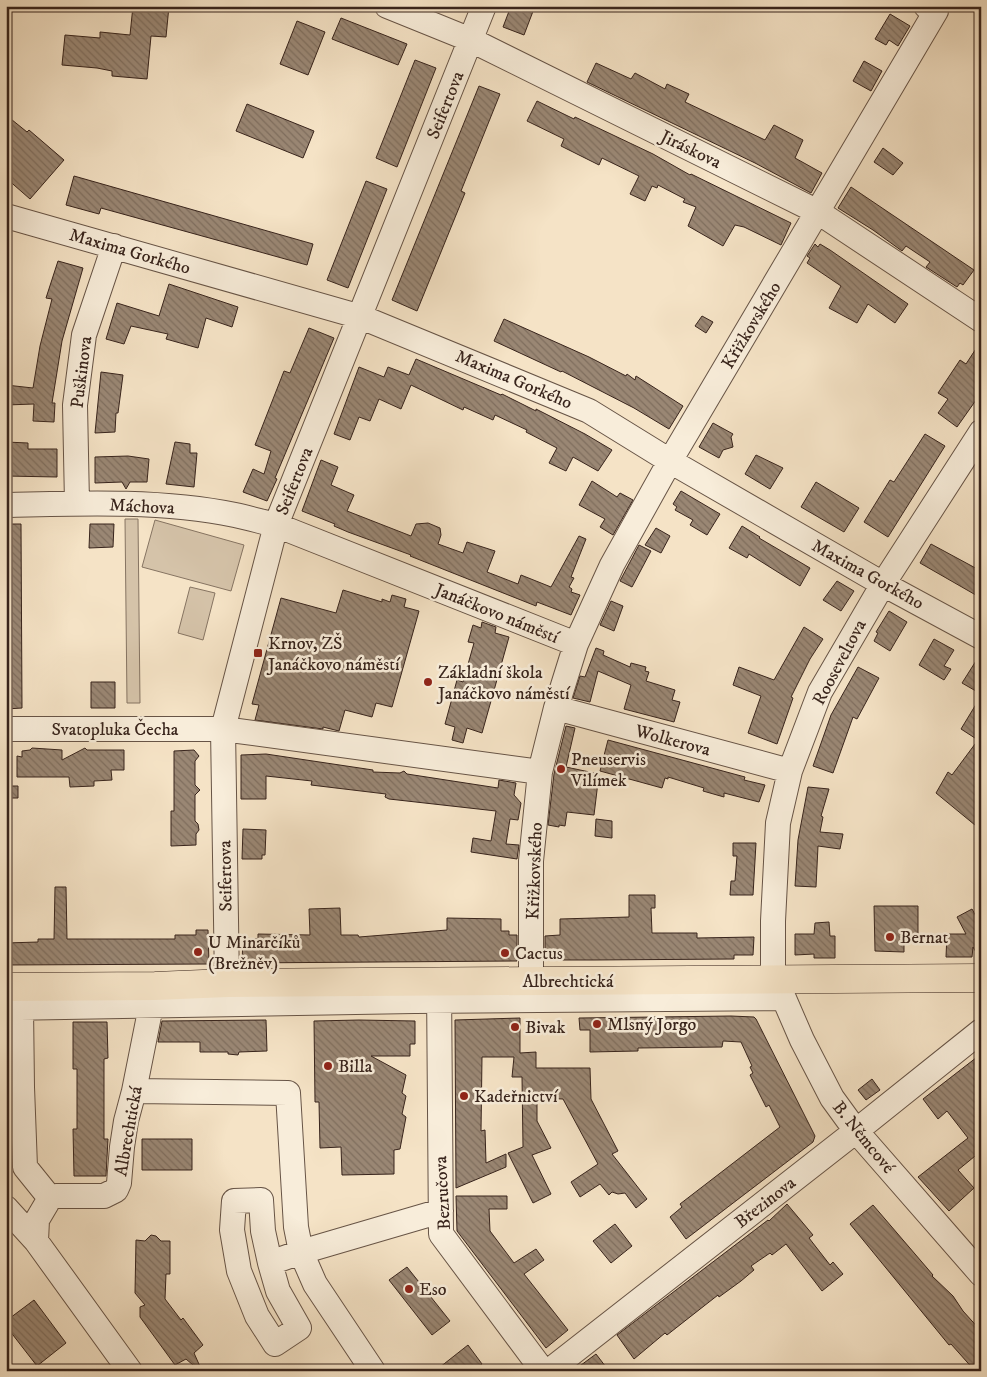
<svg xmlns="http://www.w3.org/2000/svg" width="987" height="1377" font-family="'IM FELL DW Pica',serif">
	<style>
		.green { fill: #d5c3a9; stroke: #867462 }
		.building { fill: url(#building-back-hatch); stroke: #38241c }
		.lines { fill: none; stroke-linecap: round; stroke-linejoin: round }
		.minor-casing { stroke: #675446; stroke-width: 26 }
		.major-casing { stroke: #38241c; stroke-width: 29 }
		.minor { stroke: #f8edda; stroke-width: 24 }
		.major { stroke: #f5e3c6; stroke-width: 28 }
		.poi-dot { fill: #8f2418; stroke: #f8edda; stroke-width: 2 }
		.labels { text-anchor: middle; stroke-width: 5; stroke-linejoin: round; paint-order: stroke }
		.street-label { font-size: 18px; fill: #38241c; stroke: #f8edda }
		.poi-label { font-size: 18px; fill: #38241c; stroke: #f8edda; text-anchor: start }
	</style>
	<defs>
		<pattern id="building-back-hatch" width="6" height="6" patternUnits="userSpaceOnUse" patternTransform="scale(1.25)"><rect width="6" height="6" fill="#9a8774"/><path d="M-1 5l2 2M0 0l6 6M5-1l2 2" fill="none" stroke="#7f6e5e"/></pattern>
	</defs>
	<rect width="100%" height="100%" fill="#f5e3c6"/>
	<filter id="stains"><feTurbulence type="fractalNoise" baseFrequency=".004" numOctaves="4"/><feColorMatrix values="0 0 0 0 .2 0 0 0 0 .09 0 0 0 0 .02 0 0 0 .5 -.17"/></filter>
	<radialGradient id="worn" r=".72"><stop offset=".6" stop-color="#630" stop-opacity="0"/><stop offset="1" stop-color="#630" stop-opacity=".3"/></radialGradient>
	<path class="green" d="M125,519H138L140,703H127Z
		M155,520L244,545L231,591L142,567Z
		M190,587L215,593L203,640L178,633Z"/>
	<path class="building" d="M133,6H169L166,37L151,36L147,79L112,76V71L97,68L62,65L65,35L100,38V32L130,35Z
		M511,6H535L524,35L503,27Z
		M890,14L910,26L898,46L889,40L886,45L875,39Z
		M341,18L407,44L398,65L332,39Z
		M297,21L325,32L308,75L280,64Z
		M415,60L436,68L397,167L376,158Z
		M864,61L882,71L871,91L853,81Z
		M596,63L631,79L635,73L665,89L667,84L689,94L685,102L765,140L774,125L803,140L795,158L822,173L811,193L755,163L587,82Z
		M479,86L500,94L461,191L465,193L417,311L392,300Z
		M537,101L574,119L575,117L653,154L690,175L691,174L791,223L781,245L744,227L735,225L723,246L688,226L696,207L683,202L685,199L658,185L657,188L652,186L645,201L630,194L639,176L602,158L599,165L561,146L564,139L527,121Z
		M247,104L314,131L303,158L236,131Z
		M6,115L27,132L29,130L64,160L30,199L6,178Z
		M883,148L903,163L893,175L874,162Z
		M74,176L313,244L307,265L101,208L99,214L66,205Z
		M366,181L387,189L348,288L327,280Z
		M851,187L974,270L963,285L960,283L957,287L926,267L930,262L906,246L902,251L873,230L838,208Z
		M815,244L818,247L820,244L830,250L908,304L895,323L868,304L857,323L829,308L841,286L807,263L810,258L807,256Z
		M58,261L83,268L62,341L52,403H55L54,422L33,421L34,404L6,405V385L33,388L40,346L52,299L46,298Z
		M169,284L238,307L232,327L206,318L198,348L166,339L168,334L131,326L124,344L106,339L117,303L159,316Z
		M702,316L713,322L706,333L695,326Z
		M504,319L589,357L626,376L627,374L635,380L636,376L683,406L669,429L634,408L562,371L561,372L494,341Z
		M309,328L334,338L275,478L277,479L267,501L243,492L253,469L264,474L271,451L255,445L284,371L290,373Z
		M981,341V393L957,427L938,413L948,399L938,393L960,360L966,364Z
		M416,359L501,395L502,394L536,411V409L585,434L612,450L598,471L573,457L566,471L549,463L557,448L526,432L527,430L495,415L493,420L464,407L463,410L411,385L401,409L379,399L370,421L359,417L350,440L334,434L359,367L384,377L388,367L409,375Z
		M101,372L123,375L118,413H116L115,432L95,433Z
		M713,423L733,434L731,437L733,447L723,450L719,458L699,447Z
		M925,434L945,446L888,537L864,522L890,480L894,482Z
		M6,442L28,443V449H57V477L6,476Z
		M175,442L190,444V453H197L194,487L166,484Z
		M756,455L783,468L770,489L745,474Z
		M128,456L149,459L147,482H130L126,489L122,482L95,483V457Z
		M321,460L338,467L331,485L354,495L347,511L411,536L416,524L428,523L440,528L441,535L438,544L463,553L467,542L495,551L487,572L518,584L521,575L551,587L579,536L586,539L571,577L574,578L569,587L572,589L571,592L580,595L571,615L537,602L536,606L410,556L411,555L348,532L334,526L335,524L302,511Z
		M592,481L617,497L620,493L633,500L613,535L600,527L605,519L579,505Z
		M816,482L859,508L844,532L801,507Z
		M681,491L720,514L707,535L690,525L693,520L675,510L677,507L673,504Z
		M6,524H21L22,708L6,709Z
		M90,524H114L113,547L89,548Z
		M742,526L760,537L759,538L810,568L800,586L749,554L747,558L729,548Z
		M656,528L670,536L661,553L645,545Z
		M931,544L981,571V598L920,563Z
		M639,545L651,551L632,587L620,581Z
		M837,581L854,591L841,611L823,600Z
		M343,590L382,602V599L390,602L392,595L406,599L404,607L419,611L392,707L376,703L372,717L345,710L339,731L323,727V729L255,720L259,705L252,704L281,598L336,613Z
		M611,601L623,606L614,631L600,625Z
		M889,611L907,622L890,651L874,641L878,633L876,632Z
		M482,622L496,627L495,633L509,637L482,733L467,728L463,743L452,740L455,727L445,724L457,680L463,682L474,643L468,642L473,625L481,628Z
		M804,627L823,639L810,659L791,697L793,698L777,744L748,733L761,696L733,685L739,667L774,680Z
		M934,639L954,650L944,666L951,669L944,680L919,665Z
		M596,648L604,651L603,655L630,667L631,663L646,667L645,671L649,672L646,681L675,690L672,700L680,702L674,722L624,709L631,685L598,671L590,702L573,698L580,676L585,677Z
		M981,653V694L962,683Z
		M858,667L879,678L857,719L853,717L833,773L813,766L831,715Z
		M91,682H115V708H91Z
		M981,696V830L936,793L948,772L952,775L978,740L961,729Z
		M566,726L575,728L566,767L599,774L594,815L567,812L565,826L559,825V827L548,825L554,774Z
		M608,740L745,777L744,780L765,785L759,802L724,793V797L703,791L704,788L668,777V779L665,778L662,788L600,771Z
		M32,748L62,750V760L85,748L87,750H124V770H111L112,780L94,781V786L70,787L69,777H17V756L22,757V751L30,750Z
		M194,750L199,756L195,761V785L200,790L195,795V821L198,824L199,830L196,834V845L171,846V811H174V751Z
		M266,754L373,770V772L400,773L404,771L407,774L498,788L499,780L516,783L514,795L521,803L518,820L510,819L506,844L519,845L517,859L471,852L473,838L491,841L496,811L389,799L385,797L386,794L311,785L312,781L266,776V799H241V755Z
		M6,786H18V798H6Z
		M808,787L829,789L821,816L823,817L820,832L843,834L840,849L818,846L816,887L795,886L798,840Z
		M596,819L612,821V838L595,836Z
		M243,829L266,830L265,855H262V859H242Z
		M733,843H756L753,895H730L731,881H735L737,856H733Z
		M55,887H66L67,939H175V935H196V930H208L209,964L6,965V943L38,942V939H54Z
		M629,895H655V908H651L652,933H697V938L754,937L753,955H734V959L594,960H553L550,956H545V936L560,935V919L629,917Z
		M874,906H918V935L904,937V952L875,951Z
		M340,908L341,935H358L359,937L447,930V918L501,919V931H509V935H517V961L242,963L243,938L258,939V934L310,935L309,909Z
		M972,909L981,925V961L973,947L972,957H946L947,934H966L957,917Z
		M829,922L830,936H835V958H814V954L795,955V934H814L815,923Z
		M731,1016L754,1017L756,1019L815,1136L813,1142L686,1239L670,1217L682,1207L680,1204L780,1127L769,1105L766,1107L750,1075L753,1073L750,1067L752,1066L741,1042L723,1041L722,1047L638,1048V1051L590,1052V1030H580L579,1018Z
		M520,1018V1053L536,1052V1068H590L591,1099L618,1151L612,1154L647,1199L636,1208L625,1193L618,1194L612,1192L609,1195L600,1184L580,1197L571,1182L598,1164L563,1099L537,1098V1121L551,1148L532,1155L551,1194L533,1203L508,1153L523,1147L522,1077H512L514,1057H482L481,1131L485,1130L486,1163L506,1154V1167L456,1188L455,1020Z
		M266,1020L267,1051L239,1052L238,1055L228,1054V1052H200V1042H158L162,1021Z
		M359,1020L415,1021V1044H410V1056H371L406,1075L402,1093L406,1096L402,1114L406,1117L400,1149L394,1150V1174L342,1175L341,1147L320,1148L319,1102H315L314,1021Z
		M73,1022H107L108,1058L104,1059V1139H108L106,1176H74L73,1129H77V1069H73Z
		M981,1054V1154L980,1152L958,1170L974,1188L949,1211L918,1177L968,1138L947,1111L938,1119L923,1099Z
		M872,1079L880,1090L866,1100L858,1090Z
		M142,1139H192V1170H142Z
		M456,1196H507V1209H489L490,1231L514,1263L536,1249L544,1260L524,1274L568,1330L546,1348L457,1231Z
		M787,1204L813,1235L809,1238L830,1265L833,1262L843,1274L822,1291L786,1244L772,1255L770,1253L751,1266L754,1270L741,1281L719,1297L718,1295L667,1335L665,1333L634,1359L617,1335L768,1220L769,1221Z
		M873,1205L933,1275L932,1276L953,1296L963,1311L981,1331V1371H975L951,1344L949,1345L850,1224Z
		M615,1224L632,1246L611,1263L593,1241Z
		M151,1235L156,1236L161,1241H170V1274H166L165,1299L181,1320L183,1318L203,1345L194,1353L202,1371H200L186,1359L175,1365L140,1317V1307L145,1305L135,1293L136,1240L145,1241Z
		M407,1267L450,1321L432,1335L389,1280Z
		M34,1300L66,1343L37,1366L6,1326V1321Z
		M468,1345L482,1364L473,1371H435Z
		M596,1354L609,1371H573Z"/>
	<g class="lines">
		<g class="minor-casing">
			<path id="minor" d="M387,6L471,40L818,212L981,320
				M6,216L361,317L589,411L670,461L883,584L981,637
				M981,432L883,584L820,692L790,771L778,823L773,921V967L776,980L802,1040L832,1098L856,1131L981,1274
				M77,503L75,405L84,335L114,246
				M6,505C81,503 162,500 235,515C249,518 263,522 276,525L576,644
				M556,708L790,771
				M6,729H223L540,772
				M227,983L223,729L276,525L484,6
				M439,986L441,1234L543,1371
				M531,1000V861L540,772L556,708L576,644L612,565L670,461L936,11L926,6
				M6,1008L414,1001L783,998
				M21,1008L22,1087L25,1167L50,1198
				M134,1091L288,1093L296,1227L301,1252L315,1284L373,1371
				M6,1208L36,1241L130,1371
				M36,1241L37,1220L50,1198L56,1196H104L116,1190L119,1183L122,1147L126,1121L134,1091L154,991
				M270,1263L278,1291L299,1328L275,1344L257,1316L239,1271L232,1230L234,1201L261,1200L263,1231L270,1263L301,1252L441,1211
				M549,1371L856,1131L981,1031"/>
		</g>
		<g class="major-casing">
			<path id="major" d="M6,987L155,986L227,983L981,978"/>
		</g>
		<use href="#minor" class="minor"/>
		<use href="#major" class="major"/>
	</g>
	<g class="poi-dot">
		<rect x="253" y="648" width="10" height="10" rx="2.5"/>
		<circle cx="428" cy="682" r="5"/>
		<circle cx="561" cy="769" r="5"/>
		<circle cx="890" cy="937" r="5"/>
		<circle cx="198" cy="952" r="5"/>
		<circle cx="505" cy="953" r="5"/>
		<circle cx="597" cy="1024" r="5"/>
		<circle cx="515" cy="1027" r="5"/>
		<circle cx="328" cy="1066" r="5"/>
		<circle cx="464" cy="1096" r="5"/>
		<circle cx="409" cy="1289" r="5"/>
	</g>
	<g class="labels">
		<g class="street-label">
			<text transform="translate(445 105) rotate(-68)" y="6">Seifertova</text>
			<text transform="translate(691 149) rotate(26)" y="6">Jiráskova</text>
			<text transform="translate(130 251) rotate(16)" y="6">Maxima Gorkého</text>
			<text transform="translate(751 325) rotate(-59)" y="6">Křižkovského</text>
			<text transform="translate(81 372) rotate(-83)" y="6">Puškinova</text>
			<text transform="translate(514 379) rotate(23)" y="6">Maxima Gorkého</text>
			<text transform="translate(294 481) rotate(-68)" y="6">Seifertova</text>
			<text transform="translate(142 506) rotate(3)" y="6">Máchova</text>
			<text transform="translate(868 574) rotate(29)" y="6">Maxima Gorkého</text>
			<text transform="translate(497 613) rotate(22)" y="6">Janáčkovo náměstí</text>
			<text transform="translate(839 662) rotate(-62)" y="6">Rooseveltova</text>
			<text x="115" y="735">Svatopluka Čecha</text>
			<text transform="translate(673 740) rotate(15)" y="6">Wolkerova</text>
			<text transform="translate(534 871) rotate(-88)" y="6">Křižkovského</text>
			<text transform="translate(225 876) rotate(-91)" y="6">Seifertova</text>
			<text x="568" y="987">Albrechtická</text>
			<text transform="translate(128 1131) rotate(-80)" y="6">Albrechtická</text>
			<text transform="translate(864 1137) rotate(51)" y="6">B. Němcové</text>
			<text transform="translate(442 1193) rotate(-93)" y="6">Bezručova</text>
			<text transform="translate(765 1202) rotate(-38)" y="6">Březinova</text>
		</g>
		<g class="poi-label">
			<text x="268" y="649">Krnov, ZŠ<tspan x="268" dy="21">Janáčkovo náměstí</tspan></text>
			<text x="438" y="678">Základní škola<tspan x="438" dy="21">Janáčkovo náměstí</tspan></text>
			<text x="571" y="765">Pneuservis<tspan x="571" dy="21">Vilímek</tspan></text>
			<text x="900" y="943">Bernat</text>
			<text x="208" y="948">U Minarčíků<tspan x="208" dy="21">(Brežněv)</tspan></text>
			<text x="515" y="959">Cactus</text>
			<text x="607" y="1030">Mlsný Jorgo</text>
			<text x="525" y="1033">Bivak</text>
			<text x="338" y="1072">Billa</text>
			<text x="474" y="1102">Kadeřnictví</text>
			<text x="419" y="1295">Eso</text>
		</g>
	</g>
	<rect width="987" height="1377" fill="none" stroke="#f5e3c6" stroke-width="25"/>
	<rect x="8" y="8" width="972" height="1362" fill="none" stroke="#38241c" stroke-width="2.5"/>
	<rect x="12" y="12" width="962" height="1352" fill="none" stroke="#38241c"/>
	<rect width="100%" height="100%" filter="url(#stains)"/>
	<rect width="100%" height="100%" fill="url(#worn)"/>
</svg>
